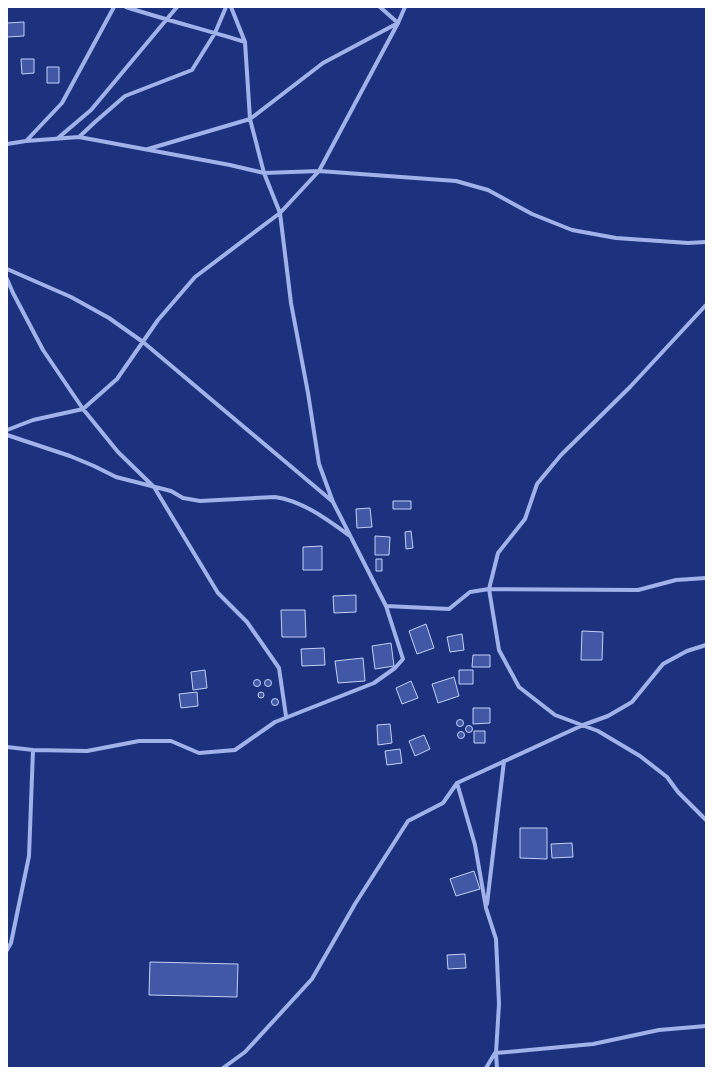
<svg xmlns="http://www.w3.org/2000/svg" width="713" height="1075" font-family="'Titillium Web',sans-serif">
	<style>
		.building { fill: #4158a7; stroke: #c5d0f7 }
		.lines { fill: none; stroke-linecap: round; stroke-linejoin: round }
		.minor { stroke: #a1b1e9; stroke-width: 4 }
	</style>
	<rect width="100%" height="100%" fill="#1d327f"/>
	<path class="building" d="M24,22V36L7,37V23Z
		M21,59H34V73L22,74Z
		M47,67H59V83H47Z
		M393,501H411V509H393Z
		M370,508L372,527L357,528L356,509Z
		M411,531L413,548L406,549L405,532Z
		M375,536L390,537L389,555H375Z
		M322,546V570H303V547Z
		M376,559H382V571H376Z
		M356,595V612L334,613L333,596Z
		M281,610H305L306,637H282Z
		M426,624L434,648L417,654L409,631Z
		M582,631L603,632L602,660H581Z
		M462,634L464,650L450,652L447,637Z
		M391,643L394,666L375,669L372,646Z
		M324,648L325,665L302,666L301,649Z
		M473,655H490V667H472Z
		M363,658L365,681L338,683L335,661Z
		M205,670L207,688L193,690L191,672Z
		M459,670H473V684H459Z
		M454,677L459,696L438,703L432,684Z
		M253.5 683a3.5 3.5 0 1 1 7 0a3.5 3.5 0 1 1-7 0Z
		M264.5 683a3.5 3.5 0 1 1 7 0a3.5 3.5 0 1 1-7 0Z
		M411,681L418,698L402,704L396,688Z
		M197,692L198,706L181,708L179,694Z
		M258 695a3 3 0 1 1 6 0a3 3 0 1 1-6 0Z
		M271.5 702a3.5 3.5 0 1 1 7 0a3.5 3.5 0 1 1-7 0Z
		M473,708H490V723L473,724Z
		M456.5 723a3.5 3.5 0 1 1 7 0a3.5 3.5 0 1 1-7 0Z
		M390,724L392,743L378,745L377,725Z
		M465.5 729a3.5 3.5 0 1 1 7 0a3.5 3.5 0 1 1-7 0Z
		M474,731H485V743H474Z
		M457.5 735a3.5 3.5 0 1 1 7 0a3.5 3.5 0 1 1-7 0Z
		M424,735L430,749L415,756L409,741Z
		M400,749L402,763L387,765L385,751Z
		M520,828H547V859L520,858Z
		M572,843L573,857L552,858L551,844Z
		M474,871L480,889L456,896L450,879Z
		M465,954L466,968L448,969L447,955Z
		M150,962L238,964L237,997L149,995Z"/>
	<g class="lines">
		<path class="minor" d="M126,7C166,20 206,30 245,42
			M79,137L95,122L125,96L192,70L215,33L226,7
			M58,138L91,110L177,7
			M27,140L62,103L114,7
			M7,144L26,141L79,137L230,165L264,173L319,171L456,181L488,190L532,214L572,230L616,238L688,243L706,242
			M148,149L250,119L323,63L398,23L380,7
			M7,269L71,297L109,318L143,342L332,501
			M7,279L13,293L43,350L83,409L118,452L154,487L218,593L247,622L279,668L286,716
			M706,305L630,387L561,455L537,484L525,519L498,553L489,589L499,650L519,687L555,715L598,731L640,756L667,777L678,792L706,820
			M7,430L33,420L83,409L117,379L158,320L195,277L280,213L319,171L398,23L405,7
			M7,435L70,456L94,466L116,477L171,491L183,498L200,501L275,497C303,501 328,520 350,536
			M386,606L449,609L470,592L489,589L638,590L676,580L706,578
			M7,747L33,750L87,751L139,741H171L199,753L235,750L275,722L374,683L395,668L403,659L386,606L333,502L319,464L308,393L291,303L280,213L264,173L250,119L245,42L231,7
			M457,783L475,845L486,908L496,939L499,1004L496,1053L497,1068
			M487,904L504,761
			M7,950L11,943L29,856L33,750
			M496,1053L593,1044L659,1030L706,1026
			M223,1068L245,1052L312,979L355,904L408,821L443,803L457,783L583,725L608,716L632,702L663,664L687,651L706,645
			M486,1068L495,1053"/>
	</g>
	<rect width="713" height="1075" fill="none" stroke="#ffffff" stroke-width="16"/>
</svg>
